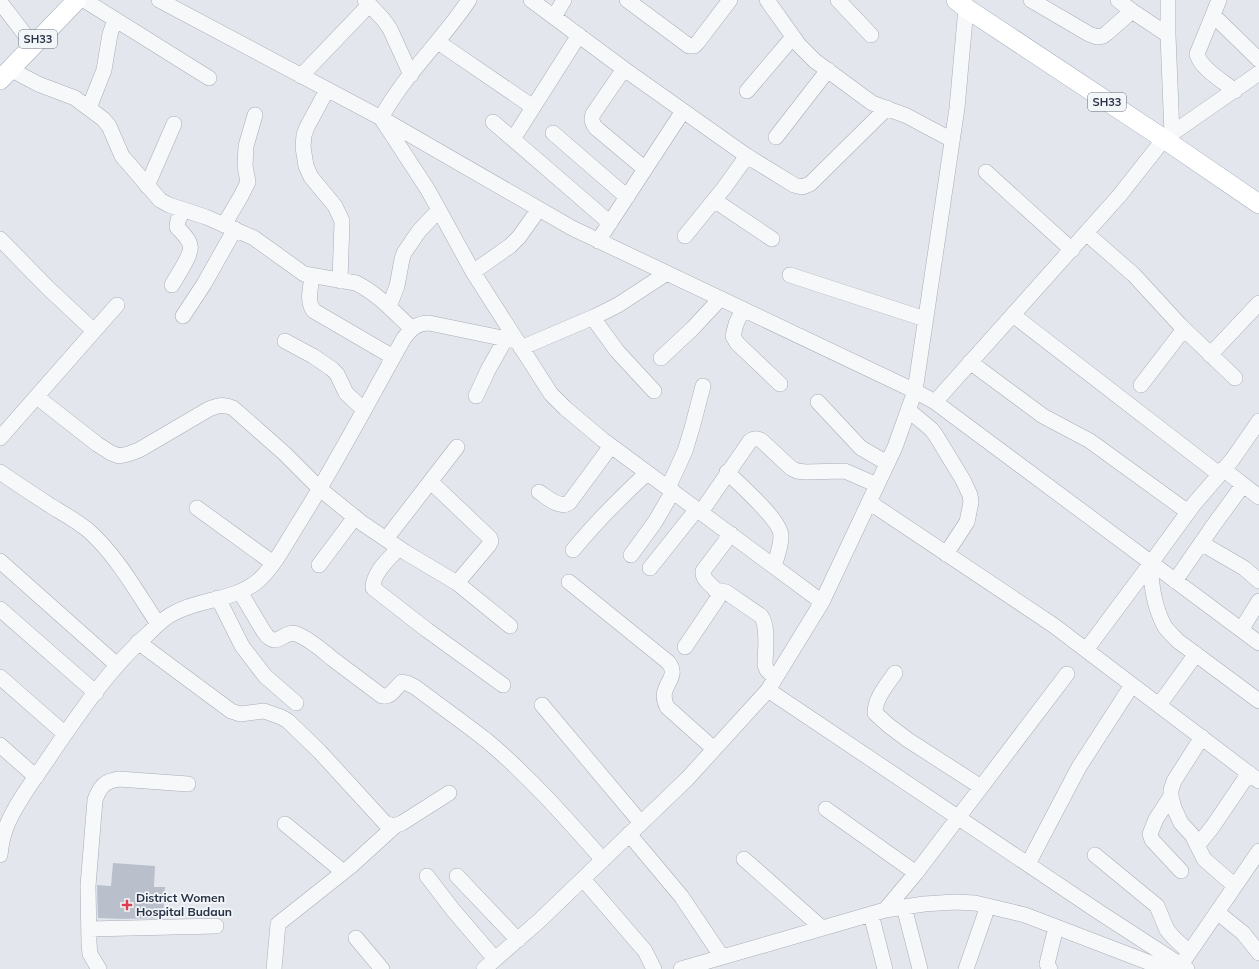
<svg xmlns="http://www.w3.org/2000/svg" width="1259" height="969" font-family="Mulish,sans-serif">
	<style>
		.building { fill: #bac0cb }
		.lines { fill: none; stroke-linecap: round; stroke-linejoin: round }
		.minor-casing { stroke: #a7adb8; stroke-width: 16 }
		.major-casing { stroke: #a1abba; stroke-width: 20 }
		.minor { stroke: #f7f8fa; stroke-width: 15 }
		.major { stroke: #fff; stroke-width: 19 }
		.poi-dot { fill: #dc3e54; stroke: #f3f6f9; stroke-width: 1.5 }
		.labels { text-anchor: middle; stroke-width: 3.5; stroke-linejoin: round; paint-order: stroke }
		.shield { fill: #f3f6f9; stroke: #666e7c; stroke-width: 1 }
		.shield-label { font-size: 11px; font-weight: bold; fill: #293347 }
		.poi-label { font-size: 12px; font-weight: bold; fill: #293347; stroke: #f3f6f9; text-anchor: start }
	</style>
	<rect width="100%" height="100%" fill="#e3e7ed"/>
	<path class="building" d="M113,863L155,866L154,887H165L163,918L122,919L98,918L97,885L111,886Z"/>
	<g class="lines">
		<g class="minor-casing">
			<path id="minor" d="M84,0L209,78
				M159,0L381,118L572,228L915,391L935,402L1259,643
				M365,0L383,19L390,29L411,75
				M469,0C442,41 404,75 381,118L428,190L473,272L551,394L565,408L603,440L822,602
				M531,0L624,69L747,156L794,185L802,187L810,184L887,108
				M627,0L689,46H694L698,42L730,0
				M767,0L799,45L815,61L872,103L907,116L952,140
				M838,0L871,35
				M1031,0L1089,34L1097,37L1103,36L1107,33L1132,11
				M1118,0L1132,11L1168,35
				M1168,0V35L1172,134
				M1219,0L1197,54C1201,69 1223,81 1235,91
				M0,2L33,45
				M1213,15L1259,60
				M554,17L564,0
				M438,42L533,107
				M10,69L38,84L75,98L103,119L109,126L122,156L160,200L169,205L206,217L254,238L304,274L356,283C378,294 394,312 411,328
				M624,69L593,114C591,120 592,123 596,128L645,169
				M301,76L369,5
				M327,90L307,127L304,135L303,147L306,166L311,177L335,206L342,221L340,281
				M747,91L793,37
				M89,108L104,70L110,34L115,20
				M493,122L610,223
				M553,133L627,197
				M776,137L828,70
				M513,139L579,35
				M986,172L1072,250
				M147,186L174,124
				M714,200L772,239
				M224,225L241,196L248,182L245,166L246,146L255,115
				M1086,233L1134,275L1180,325L1235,378
				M685,236L724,188L747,156
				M0,239L48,288L94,331
				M598,241L683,111
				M473,272L510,246L519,237L539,209
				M790,275L925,319
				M312,276C311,288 306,302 314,311L393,357
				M172,285C176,277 193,254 190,245C189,238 181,232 177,227L178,220L184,210
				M389,307L397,286L402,259L404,253L419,231L439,210
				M743,309L736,324L733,336L737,343L780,384
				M1013,315L1219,474
				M183,316L204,284L235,229
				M593,318L617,351L654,391
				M285,341L313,356L332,369L337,374L346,393L364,410
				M521,348L596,316L618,305L667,273
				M1210,355L1259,303
				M661,358L693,328L720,299
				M970,362L1043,416L1090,441L1188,512
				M1141,385L1184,329
				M476,396L488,370L506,338
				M37,397L97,444L111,453L119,456L128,454L139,450L209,409C219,405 224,404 233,408L284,453L320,489L362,523L405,552L457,583L510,626
				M818,402L861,448L887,463
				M935,402L1119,196L1164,139L1259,73
				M908,410L931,429L935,434L963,480L970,495L971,502L967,522L946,554
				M0,438L117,305
				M1223,469L1259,497
				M0,472C17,484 34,495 51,506C64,514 77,521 89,531C117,556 138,594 158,624
				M727,472C739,484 781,520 781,536C781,546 777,557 774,566
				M431,482L490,538L491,541L489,545L457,583
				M668,488L685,451L692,428L703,386
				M539,492C547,497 559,509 569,503L611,446
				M869,502L1053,625L1259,781
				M197,508L273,563
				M701,512L750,441C755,438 757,438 762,441L791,468L797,471L805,472L845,471L877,485
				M386,539L457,447
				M1201,543L1244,568L1259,581
				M399,548C389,559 373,572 373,588L427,630L503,685
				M573,550C596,522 621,497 647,473
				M631,555L655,522L673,491
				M0,561L117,665
				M1151,563C1150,584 1155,609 1165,627C1169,632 1173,636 1178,641L1259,701
				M319,565L355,517
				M650,568L697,509
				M1175,581L1213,526L1243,485
				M569,582L668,662C682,679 656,685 667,707L714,749
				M715,590L726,592L761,616C769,627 765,652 765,665L767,670L775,678
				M240,592L264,632C278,652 283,627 299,635C312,641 323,651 334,660C350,672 366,684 382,696C391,698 395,688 402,682L407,683L415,687C439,705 463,722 486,740C529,776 566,818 603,860
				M218,598L242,646L265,676L296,703
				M0,609L96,693
				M1241,630L1259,601
				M138,642L231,711L240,714L264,711L281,717L288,721L320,752L385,823C392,826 395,826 402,823L449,793
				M685,647L718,598C719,586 702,584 703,571L731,534
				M1086,650L1151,563L1194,504L1232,460L1259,421
				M895,673C887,685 875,698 875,713L888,725L908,740L981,787
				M0,677L65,734
				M768,690L1099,912L1187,969
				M542,705L641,823
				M1159,705L1196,654
				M1202,737L1174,781L1171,790V796L1174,808L1181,823L1192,835L1204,859L1235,886
				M0,745L36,777
				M1171,796L1156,819L1150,834L1152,840L1181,871
				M826,809L916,873
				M285,824L341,870H346L351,866L396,825
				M629,834L681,896L722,957
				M1198,845L1213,826L1249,773
				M0,855C1,845 3,835 7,825C17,801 34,780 48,759C78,715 110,667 150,632C157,625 165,617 174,613C201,598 235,601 259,580C275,565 286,543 298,524C336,464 369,400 404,338C411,329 417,323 429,323L516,341
				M1095,855L1157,906L1167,930L1174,938L1189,952
				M744,859L822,928
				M1028,864L1079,767L1132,685
				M427,876L453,910L495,959
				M457,876L518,940
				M583,879L645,951L654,969
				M904,907L920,969
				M885,910L916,873L1067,674
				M1217,912L1243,933L1259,953
				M871,914L885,969
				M89,929L216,926
				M356,938L382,969
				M99,969L90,954L89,943L88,886L95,800C100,786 105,781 119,779L188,784
				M274,969L278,924L346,870
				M484,969L539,921L687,779L768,690L822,602L895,447L915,391L957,108L966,8
				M681,969L885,910L924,904L955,902L975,903L1025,915L1166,969
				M966,969L988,906
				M1050,969L1047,964L1056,927
				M1178,969L1259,851"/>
		</g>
		<g class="major-casing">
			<path id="major" d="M956,0L966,8L1164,139L1259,204
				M0,80L77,0"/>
		</g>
		<use href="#minor" class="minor"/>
		<use href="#major" class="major"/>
	</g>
	<path class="poi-dot" d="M125 899h4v4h4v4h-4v4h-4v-4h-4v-4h4z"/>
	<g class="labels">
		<g class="shield">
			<rect x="19" y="30" width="38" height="18" rx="3"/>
			<rect x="1088" y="93" width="38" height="18" rx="3"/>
		</g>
		<g class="shield-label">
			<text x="38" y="43">SH33</text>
			<text x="1107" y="106">SH33</text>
		</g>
		<g class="poi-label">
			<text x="136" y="902">District Women<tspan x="136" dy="14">Hospital Budaun</tspan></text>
		</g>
	</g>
</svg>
